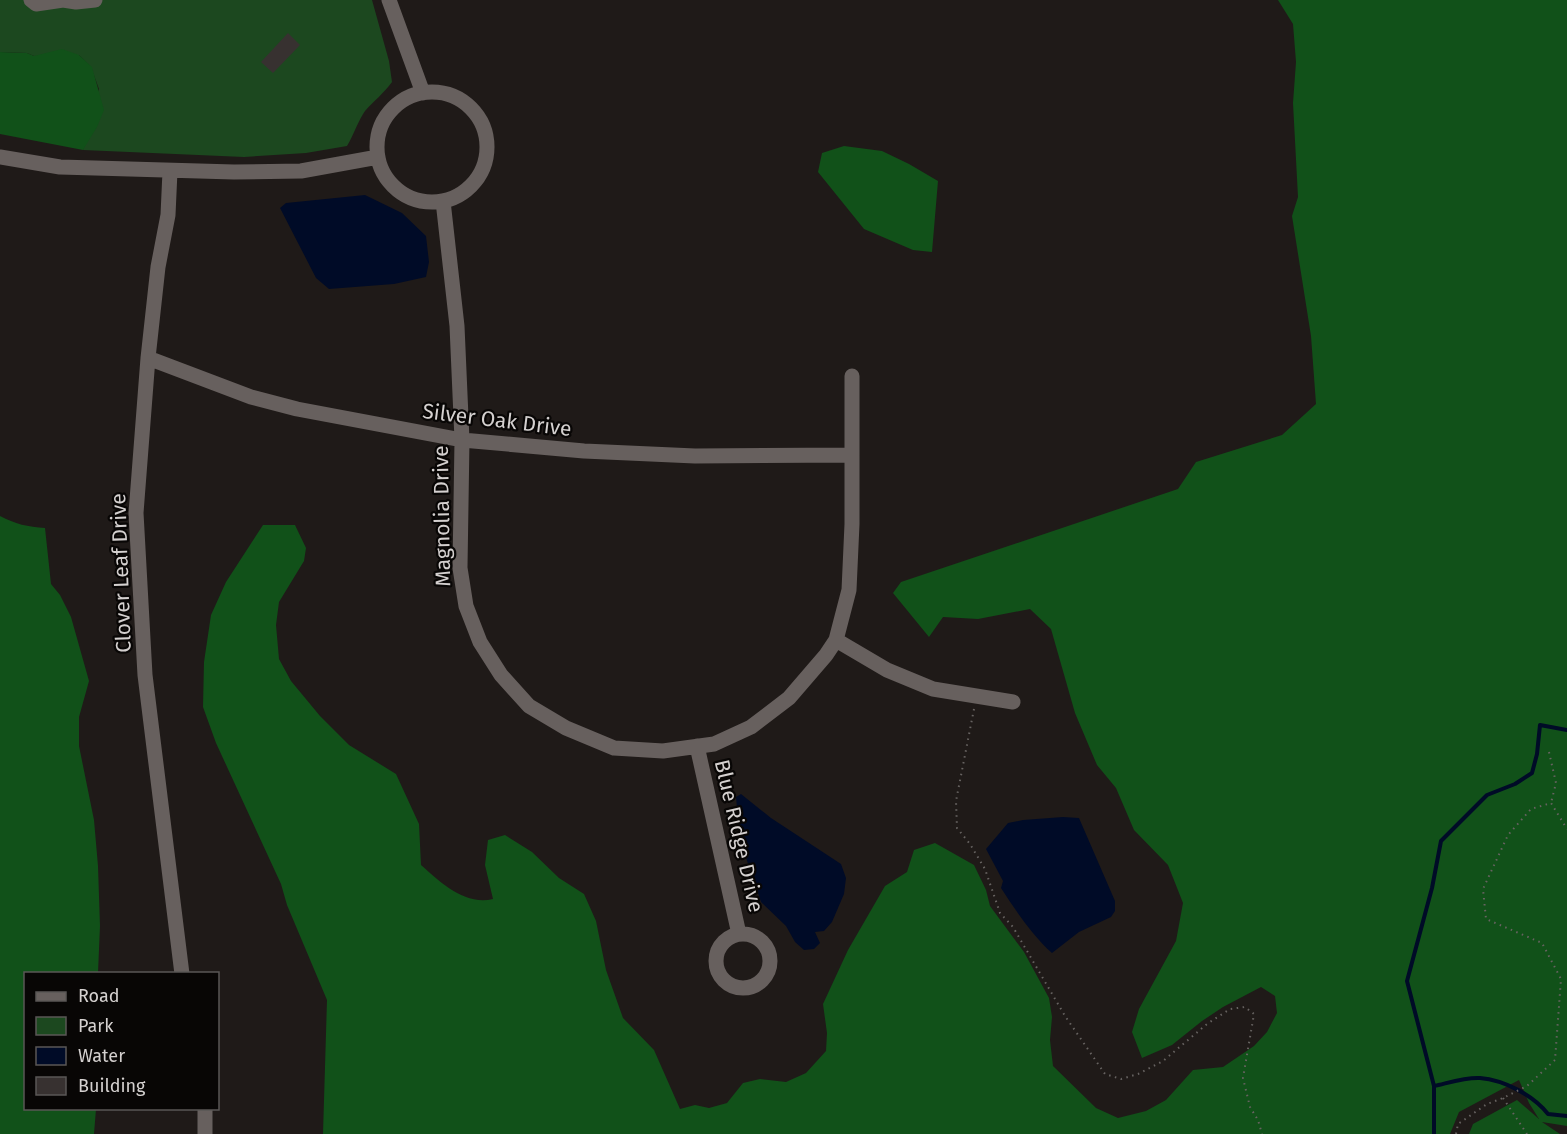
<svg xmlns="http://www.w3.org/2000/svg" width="1567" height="1134" font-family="'Fira Sans',sans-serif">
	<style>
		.green { fill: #1c481f }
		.forest { fill: #115119 }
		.water { fill: #000b27 }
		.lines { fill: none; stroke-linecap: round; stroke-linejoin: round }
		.stream { stroke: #000b27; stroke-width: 4 }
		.building { fill: #373130 }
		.path { stroke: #676361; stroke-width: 2; stroke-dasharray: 1.5 4.5; stroke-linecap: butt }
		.minor { stroke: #67605e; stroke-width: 15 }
		.labels { text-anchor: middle; stroke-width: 4.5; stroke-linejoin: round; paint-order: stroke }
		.street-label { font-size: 21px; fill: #d4d0cf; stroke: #080605 }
	</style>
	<rect width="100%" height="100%" fill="#1f1a18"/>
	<path class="green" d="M0,0H372L389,61L392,82C384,93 374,101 365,111C359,119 353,136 347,146L306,153L244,157L83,150L99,89L91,67L79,55L34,56L27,53L0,52Z"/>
	<path class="forest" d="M1278,0H1567V1126L1542,1122L1560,1134H1469L1473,1124L1517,1100L1539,1119L1529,1103L1519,1080L1459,1112L1450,1134H323L327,1000L287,905L281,884L216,743L203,707L204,662L211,615L226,582L263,525H295L306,548L304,561L279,602L276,625L279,659L291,681L320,716L349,745L396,774L419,824L421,865C440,882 465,906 493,899L485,865L488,840L505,835L532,852L559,878L584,894L596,921L606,970L623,1018L654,1050L680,1109L695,1105L709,1108L727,1103L743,1083L760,1079L786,1082L806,1073L826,1051L827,1033L823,1004L848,950L885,886L907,872L914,850L935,843L974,865L986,890L990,906L1024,952L1049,998L1052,1017L1050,1040L1053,1066L1096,1108L1118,1118L1146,1111L1166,1100L1193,1070L1223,1067L1254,1046L1267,1032L1277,1013L1275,996L1261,987L1223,1007L1202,1021L1172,1045L1142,1058L1132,1032L1139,1009L1176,941L1183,903L1168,865L1134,830L1116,788L1097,765L1075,713L1051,629L1030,609L978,619L943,617L929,637L893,593L901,582L1178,489L1196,462L1282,435L1316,404L1311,336L1292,216L1298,197L1293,103L1296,62L1293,24Z
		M62,49L79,55L92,67L104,110L97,127L83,150L0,134V52L27,53L34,56Z
		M844,146L882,151L909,164L938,181L932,252L913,250L864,229L818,172L822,153Z
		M0,516C15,524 28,527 45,528L51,584L60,595L71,617L89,681L79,717V746L94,820L98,866L100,926L98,973L26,974V1108L96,1109L94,1134H0Z"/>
	<path class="water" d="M365,195L402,213L426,236L429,262L426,277L394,284L329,289L316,278L280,208L286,203Z
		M741,794L771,818L841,864L846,878L844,894L832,922L824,931L815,932L820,943L814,949L804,950L795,942L786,926L761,902L740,840L736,797Z
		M1063,817L1079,818L1115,901V911L1111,917L1079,932L1052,953C1032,935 1016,911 1001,888L1003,881L986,849L1008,823L1023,820Z"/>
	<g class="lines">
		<path class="stream" d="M1434,1086C1448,1083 1466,1077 1480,1078C1504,1080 1533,1095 1548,1114L1567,1116
			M1434,1134V1086L1407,981L1432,888L1441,841L1487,795L1515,784L1532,773L1537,754L1540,725L1567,730"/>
	</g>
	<path class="building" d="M288,33L300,45L273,73L261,62Z"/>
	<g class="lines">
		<path class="path" d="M974,709L956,801L957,828L970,844L985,869L1000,913L1013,927L1065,1016L1105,1074L1121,1079L1138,1074L1163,1061L1207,1024L1230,1009L1245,1007L1254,1014L1243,1078L1250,1107L1258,1120L1262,1134
			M1549,752L1556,783L1551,803
			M1503,1098L1527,1134
			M1456,1134L1458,1124L1487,1104L1503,1098L1527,1086L1555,1060L1561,979L1542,943L1486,919L1483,889L1508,835L1531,809L1551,803L1567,829"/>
		<path class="minor" d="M31,0L36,4L63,0L76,2L95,0
			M389,0L423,93
			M377 147a55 55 0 1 1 110 0a55 55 0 1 1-110 0Z
			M0,157L60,167L234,172L301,171L378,157
			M170,171L168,215L158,267L148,358L136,513L145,675L182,974
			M443,201L457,326L462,440L460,568L466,606L480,642L501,675L529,706L566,728L614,748L663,751L714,744L751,727L789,698L826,655L836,640L849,590L852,524V376
			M148,358L251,397L297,409L462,440L584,451L695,456L852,455
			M836,640L887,670L933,689L1013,702
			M697,746L739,934
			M716 961a27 27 0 1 1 54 0a27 27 0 1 1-54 0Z
			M205,1108V1134"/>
	</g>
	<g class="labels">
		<g class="street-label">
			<text transform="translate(497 420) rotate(7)" y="7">Silver Oak Drive</text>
			<text transform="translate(442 516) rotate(-91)" y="7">Magnolia Drive</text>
			<text transform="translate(121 573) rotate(-92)" y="7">Clover Leaf Drive</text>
			<text transform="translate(739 836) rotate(77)" y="7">Blue Ridge Drive</text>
		</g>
	</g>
	<rect x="24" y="972" width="195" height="138" fill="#080605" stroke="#5a5756" stroke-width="1.5"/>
	<rect x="36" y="992" width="30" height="9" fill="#67605e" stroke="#5a5756" stroke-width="1.5"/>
	<text x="78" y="1002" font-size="18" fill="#d4d0cf">Road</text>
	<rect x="36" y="1017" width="30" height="18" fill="#1c481f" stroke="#5a5756" stroke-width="1.5"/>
	<text x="78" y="1032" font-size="18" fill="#d4d0cf">Park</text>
	<rect x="36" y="1047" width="30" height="18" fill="#000b27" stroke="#5a5756" stroke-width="1.5"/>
	<text x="78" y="1062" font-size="18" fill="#d4d0cf">Water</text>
	<rect x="36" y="1077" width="30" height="18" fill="#373130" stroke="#5a5756" stroke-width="1.5"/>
	<text x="78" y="1092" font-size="18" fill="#d4d0cf">Building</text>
</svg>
